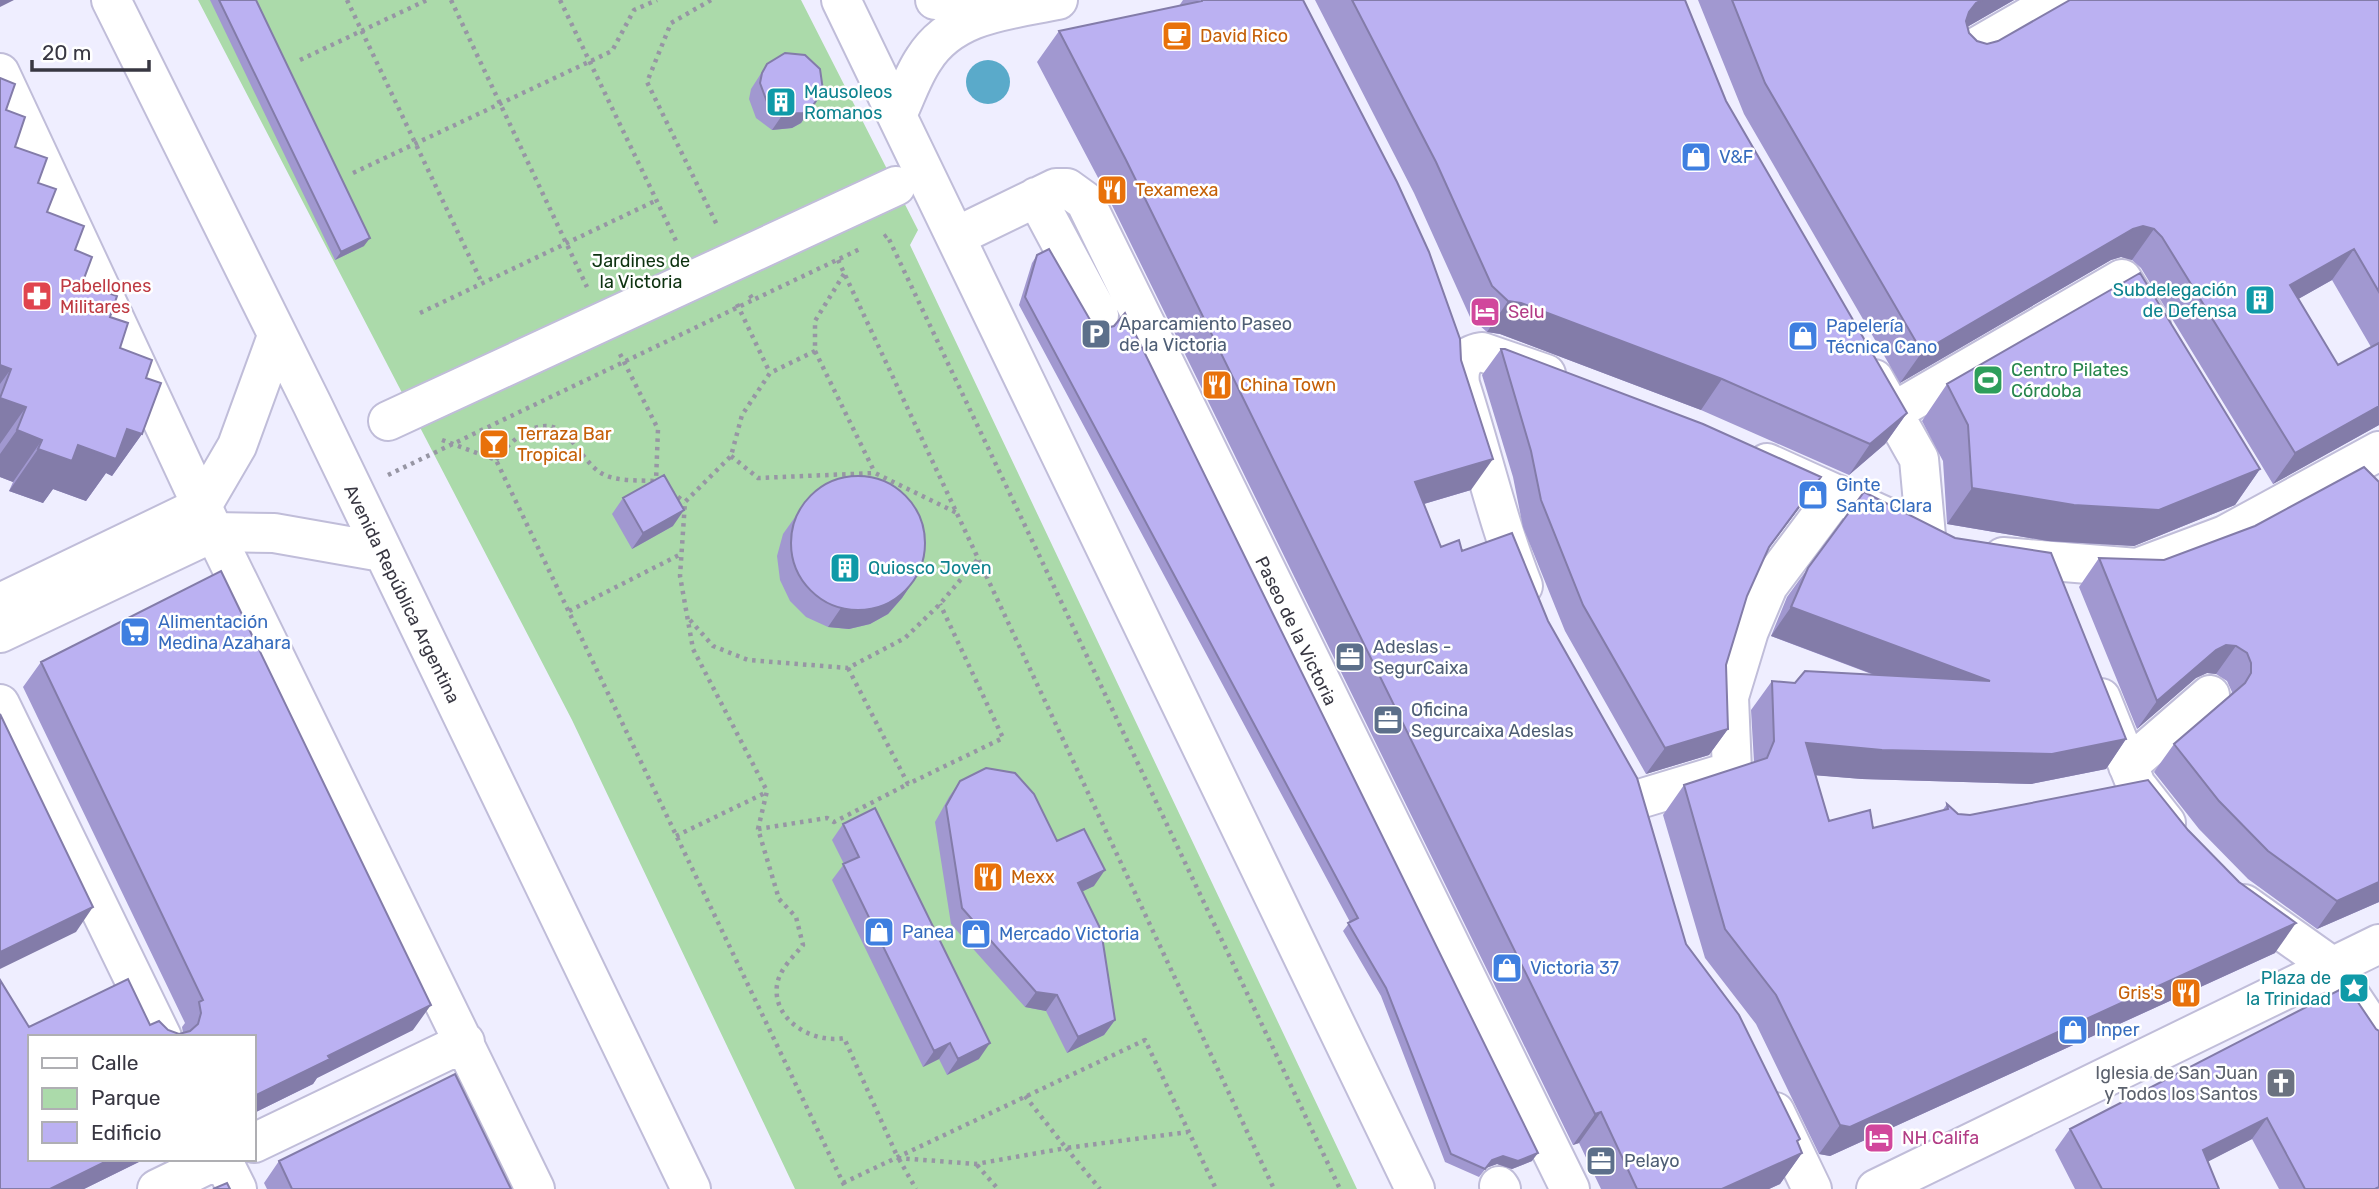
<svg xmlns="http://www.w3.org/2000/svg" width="2379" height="1189" font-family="Rubik,sans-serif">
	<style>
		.green { fill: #abdaaa }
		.water { fill: #5aaaca }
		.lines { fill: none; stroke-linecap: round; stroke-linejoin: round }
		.minor-casing { stroke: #c0bdd9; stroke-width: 42 }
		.major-casing { stroke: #c0bdd9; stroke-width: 42 }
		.path { stroke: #9796a4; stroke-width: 4.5; stroke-dasharray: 3.5 5; stroke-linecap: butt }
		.minor { stroke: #fff; stroke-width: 38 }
		.major { stroke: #fff; stroke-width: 38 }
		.wall { fill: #a198d0; fill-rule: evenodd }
		.shaded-wall { fill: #837ca9 }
		.building { fill: #bbb1f2; stroke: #837ca9; stroke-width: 2 }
		.labels { text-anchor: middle; stroke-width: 5; stroke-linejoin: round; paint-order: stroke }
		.food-label { font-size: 18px; fill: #c56008; stroke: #fff; text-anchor: start }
		.culture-label { font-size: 18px; fill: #0d838f; stroke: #fff; text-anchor: start }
		.shop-label { font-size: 18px; fill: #366cbe; stroke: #fff; text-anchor: start }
		.park-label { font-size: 18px; fill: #0d3210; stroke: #fff }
		.health-label { font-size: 18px; fill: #be3a42; stroke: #fff; text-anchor: start }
		.hotel-label { font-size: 18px; fill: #b23c85; stroke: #fff; text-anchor: start }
		.service-label { font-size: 18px; fill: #4e5e75; stroke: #fff; text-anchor: start }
		.leisure-label { font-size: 18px; fill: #27864d; stroke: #fff; text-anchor: start }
		.street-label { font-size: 18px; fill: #383742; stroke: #fff }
		.worship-label { font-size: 18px; fill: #5b616d; stroke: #fff; text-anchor: end }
	</style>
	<rect width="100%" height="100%" fill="#efeeff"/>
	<path class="green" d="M198,0H801L918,230L910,245L1357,1189H795L572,720Z"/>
	<path class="water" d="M966 82a22 22 0 1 1 44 0a22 22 0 1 1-44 0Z"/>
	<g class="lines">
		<g class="minor-casing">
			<path id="minor" d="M935,0H969
				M1966,53L2058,0
				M0,73L214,532L535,1189
				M898,113C906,96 913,75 924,59C953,13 1009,10 1058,0
				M1036,197L1099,315
				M957,236L1056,188H1067L1085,201L1570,1189
				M1874,379L1919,459L1926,536
				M1893,412L2122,279L2151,325
				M388,421L896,186
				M1767,463L1904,525
				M2003,557L2137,568L2225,535L2379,451
				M1523,586C1497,520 1482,452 1460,384C1458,367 1463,355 1482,352L1546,374
				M2101,698L2136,785L2166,823
				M0,704L162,1037
				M2128,766L2210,695
				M1636,800L1732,771L1729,697L1749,631L1768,586L1837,494
				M2244,904L2330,965L2379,1038
				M1775,1112L1812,1189
				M254,1143L465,1042
				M222,1159L237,1189
				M1499,1186L1501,1189
				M157,1189L219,1159
				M1876,1189L2379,944"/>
		</g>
		<g class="major-casing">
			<path id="major" d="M111,0L312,404L691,1189
				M841,0L1415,1189
				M0,603L202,506L237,446L277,336
				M0,633L214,532L274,533L382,552"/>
		</g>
		<path class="path" d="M347,0L482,283
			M451,0L587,287
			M560,0L678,245
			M711,0L671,23L647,82L718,227
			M300,60L427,0
			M353,173L612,51L634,10L657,0
			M884,237L887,235L1340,1189
			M838,260L1274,1189
			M844,274L815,321V351L770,373L742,415L731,456L685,502L680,576L693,649L767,791L758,829L779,899L796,917L803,945C793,957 779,970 777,985C772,1020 813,1044 844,1038L898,1158L976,1164L1066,1148L1100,1189
			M750,295L753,300L860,249
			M737,304L770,373
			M420,313L655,201
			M815,351L875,473
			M620,354L658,429L656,481
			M442,440L496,460L846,1189
			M731,456L758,478L875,473L957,513
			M496,460C511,439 544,410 568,437C579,448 588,465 601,473C616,482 639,480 655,481
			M388,475L753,300
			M671,492L685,502
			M569,611L681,554
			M690,620L713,646L748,660L848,668L905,638L940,604L978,559
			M848,668L908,784L1003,738L940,604
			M758,829L827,818L834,822L908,784
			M676,836L767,792
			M1025,1096L1066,1148L1188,1132
			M899,1159L916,1189
			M977,1165L998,1189
			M843,1183L1145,1040L1216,1189"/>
		<use href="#minor" class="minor"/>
		<use href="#major" class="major"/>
	</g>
	<path class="wall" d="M210,0H256L364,246L335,260Z
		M1183,0H1303L1461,360L1471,490L1424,504L1441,547L1462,551L1548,621L1686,944L1802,1153L1780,1184L1769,1189H1601L1579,1143L1573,1145L1105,191L1037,62L1059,31L1179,6Z
		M1315,0H1685L1726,101L1907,413L1885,444L1849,475L1701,410L1500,334L1487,332L1470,317L1414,193Z
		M1698,0H2014L1967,27L1969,33L1977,41L1987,44L2379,0V425L2273,484L2141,268L2132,260L2121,257L2111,260L1900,383L1744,114ZM2332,280L2371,347L2338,365L2298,299Z
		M767,64L812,107L801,123L792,128L772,130L756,118L749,99L751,89Z
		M0,78L6,110L15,147L38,183L47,212L75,250L82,284L110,317L120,348L146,378L142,434L112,476L106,473L86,501L53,489L43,503L9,491L13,482L0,477Z
		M1037,255L1532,1161L1512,1169L1497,1164L1486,1168L1479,1177L1445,1162L1381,996L1343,931L1350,922L1019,305L1032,263Z
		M1501,349L1803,503L1767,551L1747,596L1726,665L1728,729L1709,755L1646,774L1565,631L1523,527L1513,477L1482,375Z
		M1947,384L2260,469L2235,505L2134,546L2048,541L1947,524L1943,461L1922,421Z
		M2379,482V902L2317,929L2248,879L2199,829L2154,772L2174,744L2231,694L2232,692L2227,681L2216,674L2207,673L2196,678L2137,729L2079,587L2099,558L2164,560Z
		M810,496L915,579L902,598L888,614L870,624L849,629L828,627L806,617L790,601L780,580L777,556L783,534Z
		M623,498L673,526L632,549L612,514Z
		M1808,568L2126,739L2106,769L2031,784L1862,779L1815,775L1829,821L1873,828L1942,811L1947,804L1958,814L2275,953L1830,1156L1819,1154L1756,1024L1705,958L1663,815L1684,785L1754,762L1751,710L1772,681L1795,683L1874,675L1771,636L1787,597Z
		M41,662L413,1030L317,1078L313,1084L254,1113V1037L30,1159H145L84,1189H0L29,1027L150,1025L179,1034L183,1033L182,1027L185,1023L23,687Z
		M960,781L1057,841L1094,886L1082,891L1115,1020L1104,1035L1067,1053L1046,1011L1025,1007L951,924L935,822L949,797Z
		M843,824L979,1059L947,1075L939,1059L923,1067L832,880L844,864L832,840Z
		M2347,986L2379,1189H2279L2252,1139L2208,1161L2219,1189H2075L2055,1150L2070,1129Z
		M279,1161L511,1189H267L264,1183Z"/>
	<path class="shaded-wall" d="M0,0H14L0,7Z
		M1982,0H2014L1955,34L1969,12L1976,3Z
		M812,107L801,123L792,128L772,130L783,114Z
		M2143,226L2154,229L2132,260L2121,257L2111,260L1900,383L1922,352L2133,229Z
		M370,238L364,246L335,260L341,252Z
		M2354,249L2332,280L2268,316L2290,285Z
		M1508,301L1521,303L1722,379L1701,410L1500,334L1487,332Z
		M0,365L11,369L0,384Z
		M0,398L26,407L0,444Z
		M2379,406V425L2273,484L2295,453Z
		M1907,413L1885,444L1849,475L1870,444Z
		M127,429L142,434L112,476L106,473L86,501L53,489L43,503L9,491L38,449L78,445Z
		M17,430L42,440L13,482L0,477V454Z
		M1493,459L1471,490L1393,513L1415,482Z
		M2260,469L2235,505L2134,546L2048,541L1947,524L1972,488Z
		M1821,477L1803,503L1750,573L1769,547Z
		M684,510L673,526L632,549L643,533Z
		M915,579L902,598L888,614L870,624L849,629L828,627L841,608Z
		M1791,607L1990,681L1969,710L1771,636Z
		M2226,645L2236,646L2216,674L2207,673L2196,678L2137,729L2157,701L2216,650Z
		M1728,729L1709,755L1646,774L1665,748Z
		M2126,739L2106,769L2031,784L1862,779L1786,773L1806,743Z
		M1105,870L1094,886L1067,899L1078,883Z
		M2379,882V902L2317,929L2337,901Z
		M93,907L76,932L0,969V952Z
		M2296,923L2275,953L1830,1156L1819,1154L1840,1125Z
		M1036,992L1057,995L1046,1011L1025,1007Z
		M431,1005L413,1030L317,1078L313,1084L254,1113V1096L328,1056Z
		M1115,1020L1104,1035L1067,1053L1078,1037Z
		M950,1043L939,1059L923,1067L934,1051Z
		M990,1043L979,1059L947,1075L958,1059Z
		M1601,1112L1579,1143L1573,1145L1595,1114Z
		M2267,1118L2252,1139L2188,1172L2203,1150Z
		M1800,1139L1785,1161L1802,1153L1780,1184L1769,1189H1722Z
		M1538,1153L1532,1161L1512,1169L1497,1164L1486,1168L1479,1177L1492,1160L1503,1156Z
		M111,1159H145L84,1189H50Z"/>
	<path class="building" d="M219,0H256L370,238L341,252Z
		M1202,0H1303L1397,182L1429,252L1460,339L1461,360L1493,459L1415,482L1441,547L1459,540L1462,551L1512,533L1548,621L1637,778L1686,944L1739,1015L1800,1139L1797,1141L1802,1153L1722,1189H1637L1601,1112L1595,1114L1126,160L1059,31L1202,1Z
		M1352,0H1685L1726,101L1907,413L1870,444L1722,379L1521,303L1508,301L1492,286L1436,162Z
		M1732,0H1982L1976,3L1969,12L1966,21L1969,33L1977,41L1987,44L1998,41L2070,0H2379V292L2354,249L2290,285L2338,365L2379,343V406L2295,453L2162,237L2154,229L2143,226L2133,229L1922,352L1765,83Z
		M785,53L805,55L820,69L823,90L812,107L803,113L783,114L767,102L760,83L762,73L767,64Z
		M0,78L15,84L6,110L25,117L15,147L47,158L38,183L56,189L47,212L84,226L75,250L92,257L82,284L117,296L110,317L128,323L120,348L152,360L146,378L161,383L142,434L127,429L116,459L78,445L72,461L38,449L42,440L17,430L26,407L0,398L11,369L0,365Z
		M1049,249L1093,325L1103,329L1114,326L1125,313L1538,1153L1518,1161L1503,1156L1492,1160L1485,1169L1451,1154L1386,988L1348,923L1358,918L1025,297L1037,255Z
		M2140,273L2260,469L2159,510L2074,505L1972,488L1968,425L1947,384Z
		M1501,349H1505L1703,424L1821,477L1769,547L1747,596L1726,665L1728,729L1665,748L1583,605L1541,500L1531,451Z
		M2364,467L2379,482V882L2337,901L2268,851L2219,801L2174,744L2245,683L2251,673V663L2247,653L2236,646L2226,645L2216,650L2157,701L2099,558L2164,560L2255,526Z
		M664,475L684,510L643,533L623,498Z
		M791 543a67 67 0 1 1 134 0a67 67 0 1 1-134 0Z
		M1864,492L1955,538L2051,553L2126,739L2052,754L1882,750L1806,743L1829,821L1870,810L1873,828L1948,809L1947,804L1958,814L1970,815L2148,780L2188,830L2239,882L2296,923L1850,1127L1840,1125L1776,995L1725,929L1684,785L1767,758L1774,741L1772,681L1795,683L1805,671L1990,681L1791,607L1808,568Z
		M221,571L431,1005L328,1056L330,1059L254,1096V1037H30V1159H111L50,1189H0V980L29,1027L128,979L150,1025L159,1021L168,1030L179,1034L190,1031L198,1024L201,1013L199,1002L203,1000L41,662Z
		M0,714L93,907L0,952Z
		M986,768L1015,773L1034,794L1057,841L1084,829L1105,870L1078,883L1101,930L1115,1020L1078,1037L1057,995L1036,992L962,908L946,806L960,781Z
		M875,808L990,1043L958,1059L950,1043L934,1051L843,864L859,857L843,824Z
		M2347,986L2376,1029L2379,1031V1187L2375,1189H2305L2267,1118L2203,1150L2219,1189H2102L2070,1129Z
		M455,1074L511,1189H292L279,1161Z
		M227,1183L230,1189H213Z"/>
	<defs>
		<g id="cafe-square" transform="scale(1.575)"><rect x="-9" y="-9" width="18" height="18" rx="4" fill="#e8710a" stroke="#fff"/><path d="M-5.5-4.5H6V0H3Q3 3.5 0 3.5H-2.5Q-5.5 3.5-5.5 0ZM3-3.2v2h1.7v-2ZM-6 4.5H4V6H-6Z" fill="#fff"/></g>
		<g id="building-square" transform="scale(1.575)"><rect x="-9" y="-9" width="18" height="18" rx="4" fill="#0f9aa8" stroke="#fff"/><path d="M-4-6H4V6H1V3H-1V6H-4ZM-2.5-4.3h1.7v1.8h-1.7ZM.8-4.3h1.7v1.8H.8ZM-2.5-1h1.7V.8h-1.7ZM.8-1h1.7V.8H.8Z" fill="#fff"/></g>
		<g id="shop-square" transform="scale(1.575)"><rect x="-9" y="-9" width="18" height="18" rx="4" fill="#3f7fe0" stroke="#fff"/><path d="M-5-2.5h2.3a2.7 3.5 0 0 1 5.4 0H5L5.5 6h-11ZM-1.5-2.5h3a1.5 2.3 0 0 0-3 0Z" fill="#fff"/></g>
		<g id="restaurant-square" transform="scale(1.575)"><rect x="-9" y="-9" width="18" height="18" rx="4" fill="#e8710a" stroke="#fff"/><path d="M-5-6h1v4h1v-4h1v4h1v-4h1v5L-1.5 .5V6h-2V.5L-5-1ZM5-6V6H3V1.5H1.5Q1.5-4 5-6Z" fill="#fff"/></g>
		<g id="pharmacy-square" transform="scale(1.575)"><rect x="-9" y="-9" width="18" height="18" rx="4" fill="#e0444e" stroke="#fff"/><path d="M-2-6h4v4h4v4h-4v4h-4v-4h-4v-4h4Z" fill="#fff"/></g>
		<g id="hotel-square" transform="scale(1.575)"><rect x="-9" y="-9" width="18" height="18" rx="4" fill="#d1479c" stroke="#fff"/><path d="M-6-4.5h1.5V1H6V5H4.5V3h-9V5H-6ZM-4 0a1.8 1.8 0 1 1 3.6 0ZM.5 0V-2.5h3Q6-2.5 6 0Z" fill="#fff"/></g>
		<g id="parking-square" transform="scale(1.575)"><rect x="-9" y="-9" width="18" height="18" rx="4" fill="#5c6f8a" stroke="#fff"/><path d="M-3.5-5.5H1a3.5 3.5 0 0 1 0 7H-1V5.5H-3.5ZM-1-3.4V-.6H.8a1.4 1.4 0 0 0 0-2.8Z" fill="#fff"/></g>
		<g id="stadium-square" transform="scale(1.575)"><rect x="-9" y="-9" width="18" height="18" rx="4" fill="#2e9e5b" stroke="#fff"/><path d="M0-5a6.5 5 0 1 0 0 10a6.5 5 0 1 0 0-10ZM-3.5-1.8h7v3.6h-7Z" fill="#fff"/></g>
		<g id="bar-square" transform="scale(1.575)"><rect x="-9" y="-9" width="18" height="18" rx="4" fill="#e8710a" stroke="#fff"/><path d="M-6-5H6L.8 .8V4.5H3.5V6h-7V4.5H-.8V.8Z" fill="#fff"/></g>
		<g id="supermarket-square" transform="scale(1.575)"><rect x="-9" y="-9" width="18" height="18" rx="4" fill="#3f7fe0" stroke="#fff"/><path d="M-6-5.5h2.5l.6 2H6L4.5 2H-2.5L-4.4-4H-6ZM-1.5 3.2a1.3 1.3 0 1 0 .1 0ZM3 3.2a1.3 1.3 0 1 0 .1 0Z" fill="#fff"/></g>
		<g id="office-square" transform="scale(1.575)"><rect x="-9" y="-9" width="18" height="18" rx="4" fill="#5c6f8a" stroke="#fff"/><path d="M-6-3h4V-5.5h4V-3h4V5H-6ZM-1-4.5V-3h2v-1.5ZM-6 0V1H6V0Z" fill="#fff"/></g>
		<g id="sight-square" transform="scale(1.575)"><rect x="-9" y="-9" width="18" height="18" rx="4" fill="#0f9aa8" stroke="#fff"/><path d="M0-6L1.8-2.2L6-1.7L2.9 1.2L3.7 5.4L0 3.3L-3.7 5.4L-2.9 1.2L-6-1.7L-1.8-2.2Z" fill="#fff"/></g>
		<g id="church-square" transform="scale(1.575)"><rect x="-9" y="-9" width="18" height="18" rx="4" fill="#6b7280" stroke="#fff"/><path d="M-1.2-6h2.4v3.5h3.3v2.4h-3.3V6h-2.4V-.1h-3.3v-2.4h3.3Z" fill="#fff"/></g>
	</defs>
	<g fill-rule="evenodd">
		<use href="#cafe-square" x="1177" y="36"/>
		<use href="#building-square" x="781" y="102"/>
		<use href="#shop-square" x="1696" y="157"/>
		<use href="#restaurant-square" x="1112" y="190"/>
		<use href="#pharmacy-square" x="37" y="296"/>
		<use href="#building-square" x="2260" y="300"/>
		<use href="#hotel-square" x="1485" y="312"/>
		<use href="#parking-square" x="1096" y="334"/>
		<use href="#shop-square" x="1803" y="336"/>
		<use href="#stadium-square" x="1988" y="380"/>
		<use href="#restaurant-square" x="1217" y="385"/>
		<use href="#bar-square" x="494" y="444"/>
		<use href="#shop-square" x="1813" y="495"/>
		<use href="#building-square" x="845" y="568"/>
		<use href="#supermarket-square" x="135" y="632"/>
		<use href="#office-square" x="1350" y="657"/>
		<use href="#office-square" x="1388" y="720"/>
		<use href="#restaurant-square" x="988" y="877"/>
		<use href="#shop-square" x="879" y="932"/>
		<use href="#shop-square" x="976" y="934"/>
		<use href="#shop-square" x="1507" y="968"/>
		<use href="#sight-square" x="2354" y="988"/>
		<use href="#restaurant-square" x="2186" y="993"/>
		<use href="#shop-square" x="2073" y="1030"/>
		<use href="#church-square" x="2281" y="1083"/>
		<use href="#hotel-square" x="1879" y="1138"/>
		<use href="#office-square" x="1601" y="1161"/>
	</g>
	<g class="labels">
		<g class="food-label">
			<text x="1200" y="42">David Rico</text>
			<text x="1135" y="196">Texamexa</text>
			<text x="1240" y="391">China Town</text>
			<text x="517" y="440">Terraza Bar<tspan x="517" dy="21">Tropical</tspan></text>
			<text x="1011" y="883">Mexx</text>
			<text x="2163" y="999" text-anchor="end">Gris's</text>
		</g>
		<g class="culture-label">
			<text x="804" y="98">Mausoleos<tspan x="804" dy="21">Romanos</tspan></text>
			<text x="2237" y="296" text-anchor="end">Subdelegación<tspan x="2237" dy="21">de Defensa</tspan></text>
			<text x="868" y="574">Quiosco Joven</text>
			<text x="2331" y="984" text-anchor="end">Plaza de<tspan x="2331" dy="21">la Trinidad</tspan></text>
		</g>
		<g class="shop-label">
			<text x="1719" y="163">V&amp;F</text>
			<text x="1826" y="332">Papelería<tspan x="1826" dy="21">Técnica Cano</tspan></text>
			<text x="1836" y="491">Ginte<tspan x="1836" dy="21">Santa Clara</tspan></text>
			<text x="158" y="628">Alimentación<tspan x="158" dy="21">Medina Azahara</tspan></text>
			<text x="902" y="938">Panea</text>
			<text x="999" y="940">Mercado Victoria</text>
			<text x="1530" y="974">Victoria 37</text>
			<text x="2096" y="1036">Inper</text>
		</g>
		<g class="park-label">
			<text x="641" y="267">Jardines de<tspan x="641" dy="21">la Victoria</tspan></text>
		</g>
		<g class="health-label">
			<text x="60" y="292">Pabellones<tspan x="60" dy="21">Militares</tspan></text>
		</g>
		<g class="hotel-label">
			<text x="1508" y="318">Selu</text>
			<text x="1902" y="1144">NH Califa</text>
		</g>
		<g class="service-label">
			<text x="1119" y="330">Aparcamiento Paseo<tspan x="1119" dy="21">de la Victoria</tspan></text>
			<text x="1373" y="653">Adeslas -<tspan x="1373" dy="21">SegurCaixa</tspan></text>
			<text x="1411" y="716">Oficina<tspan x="1411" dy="21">Segurcaixa Adeslas</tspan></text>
			<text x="1624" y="1167">Pelayo</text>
		</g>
		<g class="leisure-label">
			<text x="2011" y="376">Centro Pilates<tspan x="2011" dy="21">Córdoba</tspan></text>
		</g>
		<g class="street-label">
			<text transform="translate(402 594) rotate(64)" y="6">Avenida República Argentina</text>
			<text transform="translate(1296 631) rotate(64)" y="6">Paseo de la Victoria</text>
		</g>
		<g class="worship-label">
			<text x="2258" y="1079">Iglesia de San Juan<tspan x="2258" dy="21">y Todos los Santos</tspan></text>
		</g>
	</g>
	<rect x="28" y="1035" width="228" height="126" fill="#ffffff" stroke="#afafb3" stroke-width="2"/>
	<rect x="42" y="1058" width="35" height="10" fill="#ffffff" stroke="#afafb3" stroke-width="2"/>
	<text x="91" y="1070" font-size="21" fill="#383742">Calle</text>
	<rect x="42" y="1088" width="35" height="21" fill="#abdaaa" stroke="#afafb3" stroke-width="2"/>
	<text x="91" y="1105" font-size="21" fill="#383742">Parque</text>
	<rect x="42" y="1122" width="35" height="21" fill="#bbb1f2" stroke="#afafb3" stroke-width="2"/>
	<text x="91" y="1140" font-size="21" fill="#383742">Edificio</text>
	<path d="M32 60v10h117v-10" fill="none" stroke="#383742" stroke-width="3.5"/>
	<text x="42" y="60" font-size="21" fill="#383742" stroke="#ffffff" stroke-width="5" paint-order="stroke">20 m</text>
</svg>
